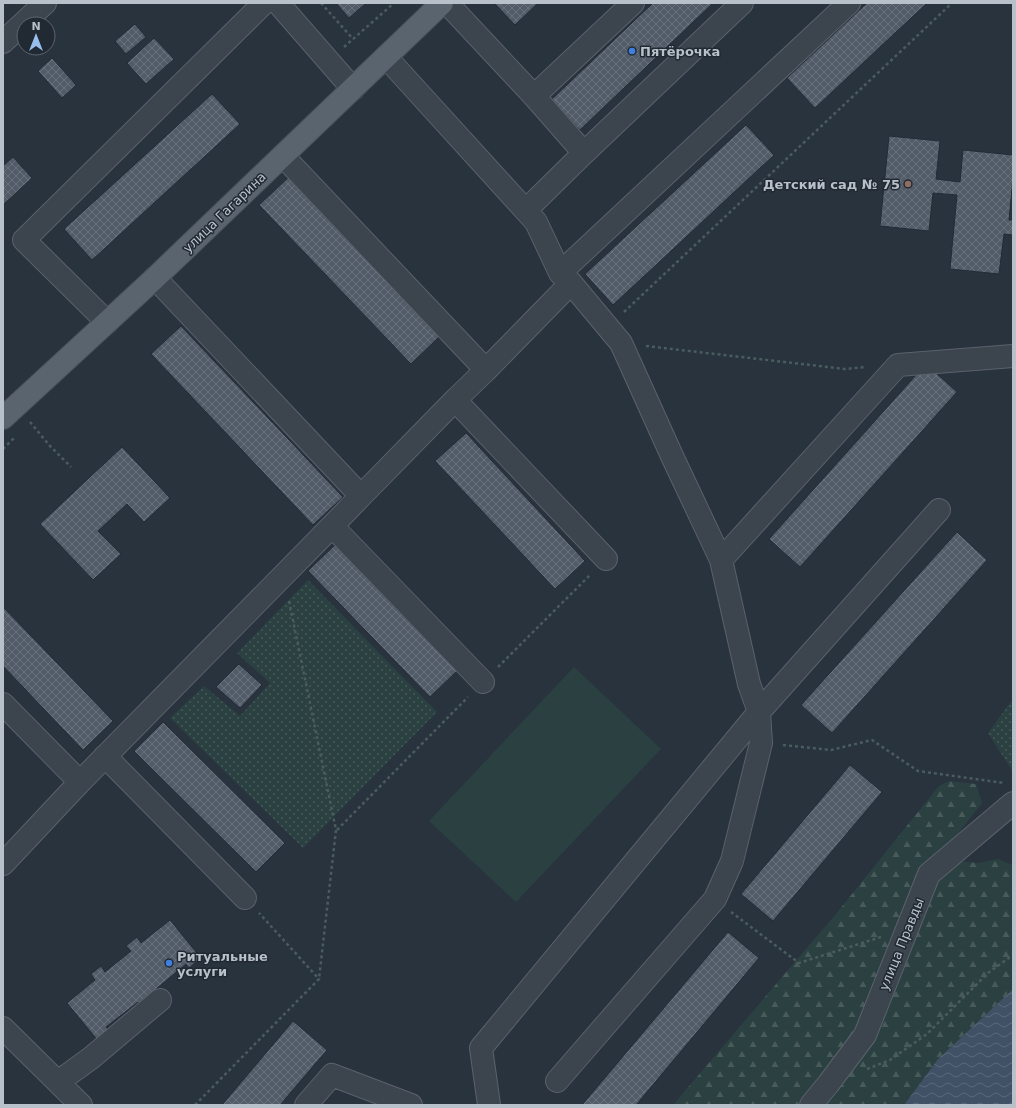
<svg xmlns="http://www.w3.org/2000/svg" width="1016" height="1108" font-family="'DejaVu Sans',sans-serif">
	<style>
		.grass { fill: url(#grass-dots) }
		.forest { fill: url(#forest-firs) }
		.pitch { fill: #2b4040 }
		.water { fill: url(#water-waves) }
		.building { fill: url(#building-cross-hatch); stroke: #232b35 }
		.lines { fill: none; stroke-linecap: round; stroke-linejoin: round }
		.minor-casing { stroke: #5a626c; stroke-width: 24 }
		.major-casing { stroke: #48505a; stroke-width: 24 }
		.path { stroke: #4a5c5e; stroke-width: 2.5; stroke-dasharray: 3 3; stroke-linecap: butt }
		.minor { stroke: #3c444e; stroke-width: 22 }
		.major { stroke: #5a646e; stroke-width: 22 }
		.shop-dot { fill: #3f7fe0; stroke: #212933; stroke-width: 1.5 }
		.education-dot { fill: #8d6e63; stroke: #212933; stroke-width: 1.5 }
		.labels { text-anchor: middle; stroke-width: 3; stroke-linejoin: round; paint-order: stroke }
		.poi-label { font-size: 13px; font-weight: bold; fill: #b8c0c9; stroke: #212933; text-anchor: start }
		.street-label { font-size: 13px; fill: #b8c0c9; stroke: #212933 }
	</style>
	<defs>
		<pattern id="grass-dots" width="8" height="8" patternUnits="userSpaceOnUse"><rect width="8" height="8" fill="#2b4040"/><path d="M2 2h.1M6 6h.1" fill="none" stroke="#485a5a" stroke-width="1.8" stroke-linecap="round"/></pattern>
		<pattern id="forest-firs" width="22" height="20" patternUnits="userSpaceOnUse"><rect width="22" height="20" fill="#2b4040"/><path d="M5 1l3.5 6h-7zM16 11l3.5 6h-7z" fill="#485a5a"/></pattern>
		<pattern id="water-waves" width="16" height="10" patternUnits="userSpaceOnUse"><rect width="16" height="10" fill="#405165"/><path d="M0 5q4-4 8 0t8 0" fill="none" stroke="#5a687a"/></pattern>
		<pattern id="building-cross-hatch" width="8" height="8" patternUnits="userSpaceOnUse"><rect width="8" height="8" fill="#525c68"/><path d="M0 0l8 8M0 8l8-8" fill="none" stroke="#69727c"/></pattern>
	</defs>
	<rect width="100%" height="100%" fill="#28333e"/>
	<path class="grass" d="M308,580L437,712L303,848L170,718L204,686L240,716L270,683L237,653Z
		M1013,699V772L988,733Z"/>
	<path class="forest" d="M949,781L976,784L982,803L956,836L958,861L978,863L998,859L1013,865V989L938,1059L904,1105H673L835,915L939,786Z"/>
	<path class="pitch" d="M574,667L661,749L516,902L429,821Z"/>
	<path class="water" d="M1013,989V1105H904L938,1059Z"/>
	<path class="building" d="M336,3H366L349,18Z
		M495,3H538L515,25L495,4Z
		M653,3H713L580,130L551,100Z
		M867,3H927L815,108L787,78Z
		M135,24L146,37L126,54L115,41Z
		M154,38L174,59L146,84L127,63Z
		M52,58L76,85L62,98L38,71Z
		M212,94L240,124L92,260L64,229Z
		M746,125L774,155L613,305L585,274Z
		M889,136L940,141L936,179L960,182L963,150L1013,155V178L1009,220H1013V235L1004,234L999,274L950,269L957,195L933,193L929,231L880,226Z
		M13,157L32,178L4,204L3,202V166Z
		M290,176L441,335L411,364L259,205Z
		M181,326L343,497L313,525L151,354Z
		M926,364L957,392L800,567L769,539Z
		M466,433L585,561L555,589L435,461Z
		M122,447L170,498L144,522L127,504L98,531L121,554L93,580L40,524Z
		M957,532L987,560L832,733L801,705Z
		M338,542L460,668L430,697L308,571Z
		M3,607L113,721L83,750L3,666Z
		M239,664L262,685L240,708L216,687Z
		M163,722L285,843L256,872L134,751Z
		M850,765L882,792L773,921L741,894Z
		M170,920L201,958L189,968L186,964L150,994L153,997L142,1007L138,1002L106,1027L111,1032L99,1042L67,1003L95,980L91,974L101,966L105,972L131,951L126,946L137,937L141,943Z
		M728,932L759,958L636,1105H582Z
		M293,1021L327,1050L280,1105H222Z"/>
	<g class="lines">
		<g class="minor-casing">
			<path id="minor" d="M278,3L353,89
				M447,3L534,96L633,3
				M3,42L45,3
				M386,57L536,222L560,273L571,283L621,343L672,456L721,560L749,684L759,712L761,743L732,861L715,899L557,1081
				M534,96L584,153L742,3
				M283,156L486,370
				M526,210L584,153
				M560,273L849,3
				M155,278L361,496
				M107,322L24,240L264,3
				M455,400L606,559
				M332,526L483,682
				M721,560L898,365L1013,356
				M3,704L80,782
				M105,756L245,898
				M3,864L80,782L332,526L361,496L455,400L486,370L571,283
				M3,1028L81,1105
				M58,1082L91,1058L160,1000
				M306,1105L332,1075L411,1105
				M489,1105L481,1048L759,712L939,510
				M811,1105L829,1083L865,1035L929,874L1013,803"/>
		</g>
		<g class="major-casing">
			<path id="major" d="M3,418L155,278L442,3"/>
		</g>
		<path class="path" d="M321,3L353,39
			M344,47L394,3
			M624,312L952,3
			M646,346L845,369L865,367
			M30,422L50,446L71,467
			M3,449L15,437
			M289,601L336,830L319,979
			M498,667L591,574
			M783,745L831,750L872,740L918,771L1004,783
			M337,830L468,697
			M731,912L799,963L881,937
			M867,1069L890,1060L927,1034L988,973L1013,955
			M195,1105L319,979L259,913"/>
		<use href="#minor" class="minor"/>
		<use href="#major" class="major"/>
	</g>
	<g class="shop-dot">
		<circle cx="632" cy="51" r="4"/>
		<circle cx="169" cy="963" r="4"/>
	</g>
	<circle class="education-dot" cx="908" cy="184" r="4"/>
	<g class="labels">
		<g class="poi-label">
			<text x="640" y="56">Пятёрочка</text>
			<text x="900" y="189" text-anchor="end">Детский сад № 75</text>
			<text x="177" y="961">Ритуальные<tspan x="177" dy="15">услуги</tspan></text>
		</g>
		<g class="street-label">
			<text transform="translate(224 212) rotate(-44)" y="5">улица Гагарина</text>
			<text transform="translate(901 944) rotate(-68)" y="5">улица Правды</text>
		</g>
	</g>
	<rect width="1016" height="1108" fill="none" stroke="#b8c0c9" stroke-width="8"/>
	<g transform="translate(36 36)"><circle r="19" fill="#212933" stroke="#5d656f"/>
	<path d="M0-3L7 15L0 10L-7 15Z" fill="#98beee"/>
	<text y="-6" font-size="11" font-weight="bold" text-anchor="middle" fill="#b8c0c9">N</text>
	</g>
</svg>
